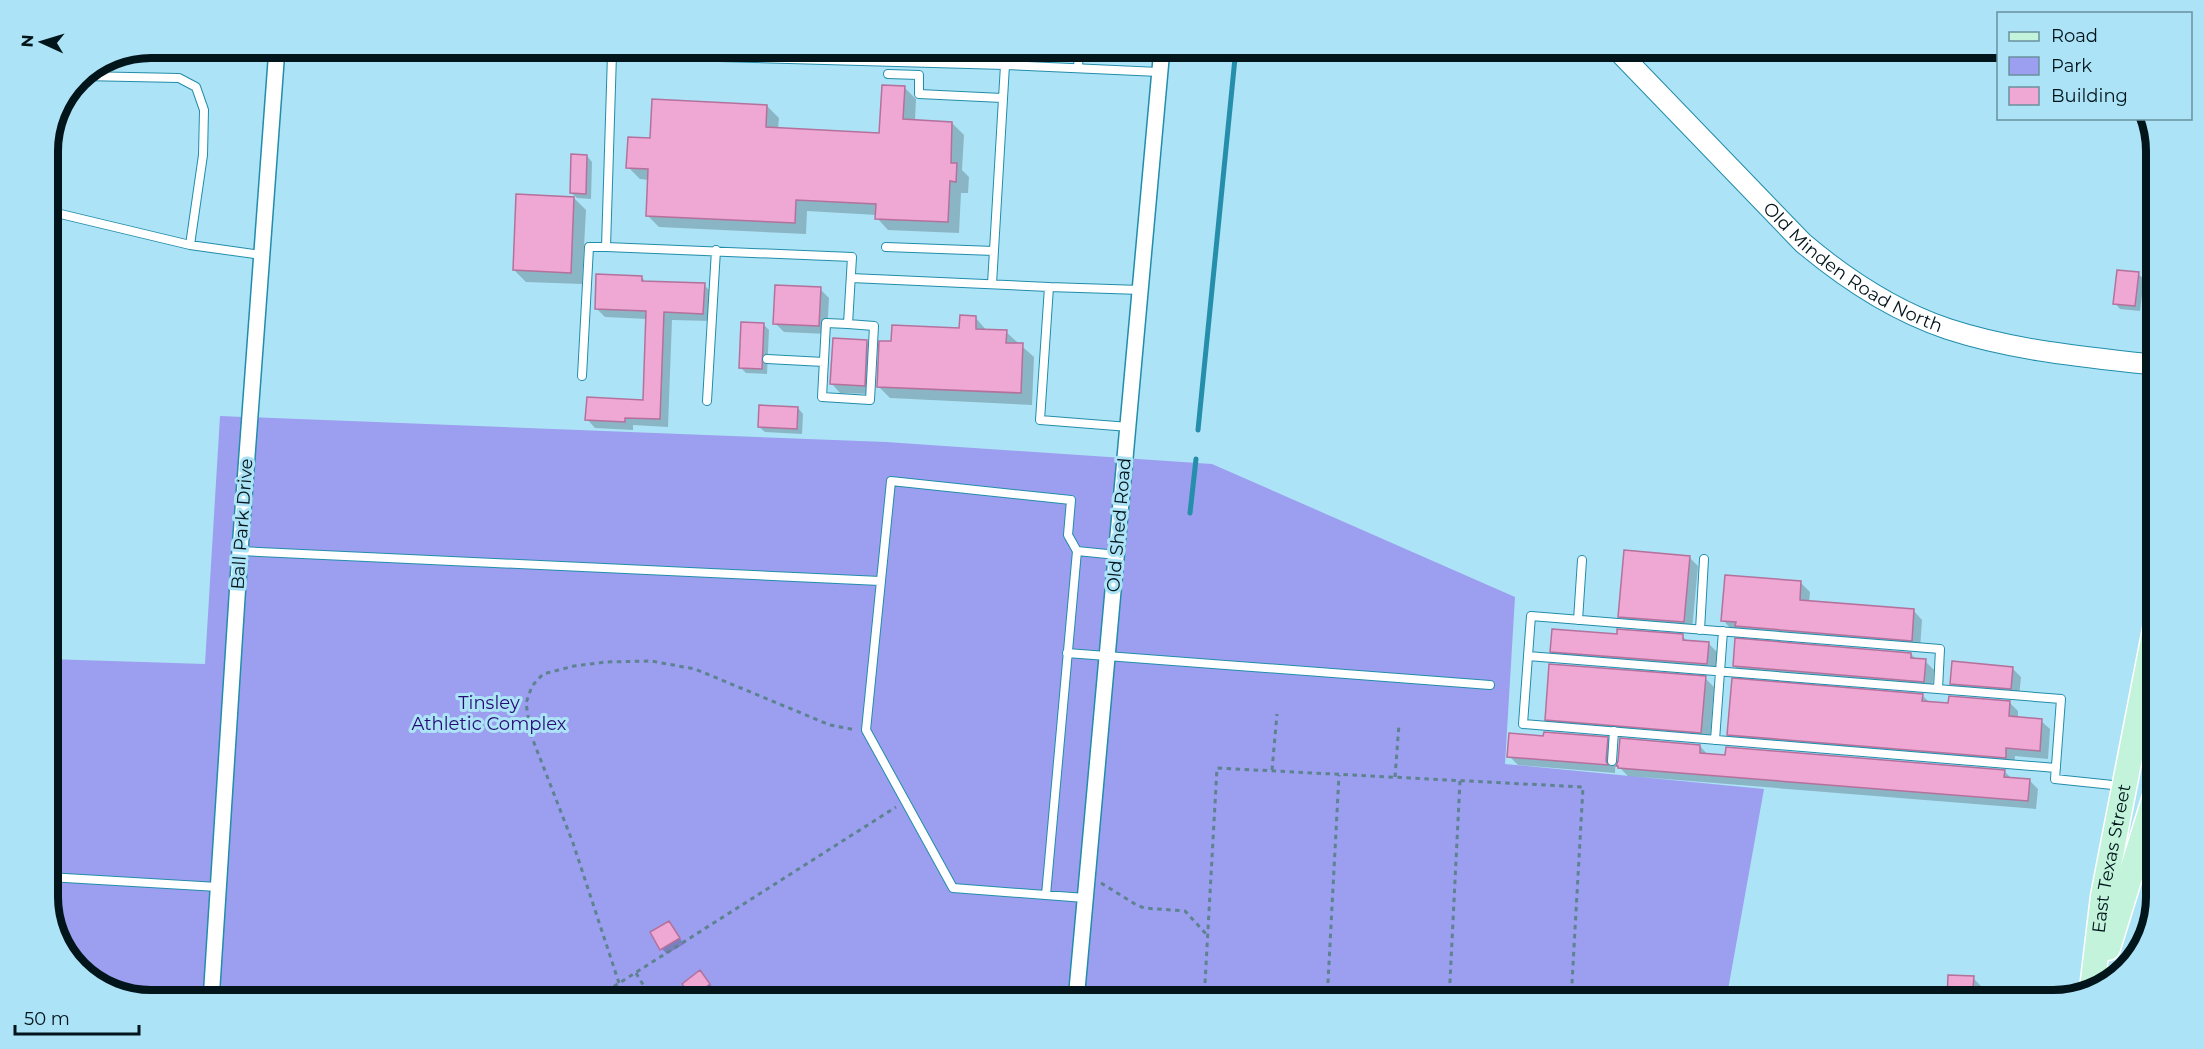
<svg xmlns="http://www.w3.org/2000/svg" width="2204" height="1049" font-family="Montserrat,sans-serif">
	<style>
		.green { fill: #9c9fef }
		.shadow { fill: #0003 }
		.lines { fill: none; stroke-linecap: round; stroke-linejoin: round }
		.stream { stroke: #258eab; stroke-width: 5 }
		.building { fill: #efa7d4; stroke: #b4719c; stroke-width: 1.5 }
		.service-casing { stroke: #218daa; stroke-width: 10 }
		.minor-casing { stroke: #218daa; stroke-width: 18 }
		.tertiary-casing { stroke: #218daa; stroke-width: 22 }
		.primary-casing { stroke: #fff; stroke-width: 27 }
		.path { stroke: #5d8390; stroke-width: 3; stroke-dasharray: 4.5 4.5; stroke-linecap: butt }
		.service { stroke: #fff; stroke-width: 8 }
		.minor { stroke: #fff; stroke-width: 15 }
		.tertiary { stroke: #fff; stroke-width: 20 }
		.primary { stroke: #c3f4db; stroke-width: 24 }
		.labels { text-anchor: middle; stroke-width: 6; stroke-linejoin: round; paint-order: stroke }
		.street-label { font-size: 18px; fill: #01151b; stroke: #ade3f6 }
		.park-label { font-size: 18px; fill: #260c75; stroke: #ade3f6 }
		.rim { fill: none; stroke: #01151b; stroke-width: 8 }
	</style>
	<rect width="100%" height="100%" fill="#ade3f6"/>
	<path class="green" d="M220,416L886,442L1212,464L1515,597L1505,764L1764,789L1726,1001H152L112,993L66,955L48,904V659L205,664Z"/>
	<path class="shadow" d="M628,48H851V62L632,52Z
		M904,87L916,99L915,121L952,123L964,135L962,170L969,177L968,193H961L959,233L888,230L877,218V215L807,211L806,234L659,227L647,215L649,180L640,179L628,167L651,139L767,106L779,118L778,129L881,135Z
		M587,156L592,162L591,199L577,198L571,193Z
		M574,198L586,210L582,284L526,282L514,270Z
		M2138,274L2144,279L2140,311L2120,309L2115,303Z
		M642,278L646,282L704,285L712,293L711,321L672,320L668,427L633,425V430L595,428L587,419L644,402L647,319L605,317L596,308Z
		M820,289L829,298L827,334L784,332L775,323Z
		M975,317L987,331L1006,332L1034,357L1032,405L890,398L878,386L892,343L961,330Z
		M763,324L769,330L767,374L746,373L740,367Z
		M867,342L875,350L873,394L840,393L832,384Z
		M798,408L803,414L802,434L765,432L759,427Z
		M1689,557L1698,566L1692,630L1629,625L1620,616Z
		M1801,583L1810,592L1809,603L1914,611L1922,620L1920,649L1731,629L1723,620Z
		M1618,636H1682L1688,642L1708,643L1717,652L1715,672L1561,660L1552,651Z
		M1911,654L1917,660L1925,661L1934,670L1932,690L1743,675L1734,666Z
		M2012,668L2021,677L2019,697L1960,692L1951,683Z
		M1705,678L1714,687L1710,741L1555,728L1546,719Z
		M1922,695L1930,703L2009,702L2018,711V719L2041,721L2050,729L2048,759L2015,756L2014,766L1737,743L1728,734Z
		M1545,738H1607L1616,747L1615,773L1518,765L1509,756Z
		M1700,746L1708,755L2004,771L2012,779L2029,780L2038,789L2036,809L1628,776L1617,765Z
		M669,923L684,944L667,954L662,949Z
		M700,972L715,990L698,1001L693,997Z
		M1973,978L1985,990L1984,1001H1949Z
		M629,988L639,1001H609Z"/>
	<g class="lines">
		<path class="stream" d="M1198,430L1236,48
			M1190,513L1196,459"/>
	</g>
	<path class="building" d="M882,85L905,86L903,119L952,122L951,163H957L956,182L950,181L948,222L875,219L876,204L796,200L795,223L646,216L648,169L626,168L628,137L650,138L652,99L767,105L766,127L879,133Z
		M571,154L587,155L586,194L570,193Z
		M516,194L574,197L571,273L513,270Z
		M2117,270L2139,272L2135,306L2113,304Z
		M596,274L642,276V281L705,283L703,314L664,312L660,419L625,418V422L585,420L587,397L643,400L646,311L595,309Z
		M775,285L821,287L819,326L773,324Z
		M960,315L976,316V329L1007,330L1006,343H1023L1021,393L877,387L879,341H891L892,325L959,328Z
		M741,322L764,323L762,369L739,368Z
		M833,338L867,340L865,386L830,384Z
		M759,405L798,407L797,429L758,427Z
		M1624,550L1690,556L1684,622L1618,617Z
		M1725,575L1801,581L1800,600L1914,609L1912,641L1735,626L1736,622L1721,621Z
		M1552,629L1617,634V629L1683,634V640L1709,642L1707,664L1550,652Z
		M1735,638L1911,653V658L1926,659L1924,682L1733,666Z
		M1952,661L2013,667L2011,689L1950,684Z
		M1549,664L1706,676L1701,733L1545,720Z
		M1732,678L1923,694L1922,701L1948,703L1949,696L2010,701L2009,716L2042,719L2040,751L2006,748V758L1727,735Z
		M1544,732L1608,737L1606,761L1608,765L1507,757L1509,733L1543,736Z
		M1620,738L1700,745V753L1725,755L1726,747L2005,770L2004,777L2030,779L2028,801L1618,768V766H1616L1618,761Z
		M669,921L680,938L660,950L650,932Z
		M700,970L710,984L692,998L682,984Z
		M1948,975L1974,976L1972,1001H1947Z"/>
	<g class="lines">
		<g class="service-casing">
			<path id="service" d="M854,60L855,48
				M910,62L911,48
				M1078,68L1079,48
				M888,74L919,75V94L1002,98
				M82,76L179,78L196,87L204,110L203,155L190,245
				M48,211L190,245L261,255
				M886,247L994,251
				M851,278L1049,287
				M992,284L1005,65
				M848,324L874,326L870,400L822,397L826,323L848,324L852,257L606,247L612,54L1005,65L1159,72
				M767,359L824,362
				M582,376L589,247H606
				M707,401L716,250
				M1129,427L1040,420L1049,287L1141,290
				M240,551L880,581
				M1077,551L1117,555
				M1578,620L1582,560
				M1700,630L1704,559
				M1067,653L1490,685
				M1528,656L1531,616L1940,649L1938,689
				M1715,740L1723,631
				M1612,761L1614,731
				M2056,768L1523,724L1528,656L2061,699L2055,779L2122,786
				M48,860L50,828
				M48,877L218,887
				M1046,895L1077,551L1068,535L1071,500L891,481L866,730L953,888L1085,898"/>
		</g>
		<g class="minor-casing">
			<path id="minor" d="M211,1001L240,551L277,48
				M1076,1001L1162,48"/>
		</g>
		<g class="tertiary-casing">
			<g id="tertiary">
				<path id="s1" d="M1615,48L1803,243C1847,280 1894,311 1948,329C2015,351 2086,357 2156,365"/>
			</g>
		</g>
		<g class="primary-casing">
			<g id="primary">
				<path d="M2108,948L2156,793"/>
				<path id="s2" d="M2092,989L2103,896L2156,624"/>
			</g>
		</g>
		<path class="path" d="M1272,770L1277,714
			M1395,777L1399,724
			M1101,883L1135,904L1144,908L1185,911L1208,936
			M636,973L653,1001
			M619,983L573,843L531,735L526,703L532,686L543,674L574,666L606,662L651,661L695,669L830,725L856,730
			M591,1001L896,807
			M1204,1001L1217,768L1583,787L1571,1001
			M1327,1001L1339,775
			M1449,1001L1460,781"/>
		<use href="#service" class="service"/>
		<use href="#minor" class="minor"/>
		<use href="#tertiary" class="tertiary"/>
		<use href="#primary" class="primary"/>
	</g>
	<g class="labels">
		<g class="street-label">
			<text dy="6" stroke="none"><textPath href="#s1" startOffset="326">Old Minden Road North</textPath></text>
			<text transform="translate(242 524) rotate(-86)" y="6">Ball Park Drive</text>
			<text transform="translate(1119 525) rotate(-85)" y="6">Old Shed Road</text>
			<text dy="6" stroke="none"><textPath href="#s2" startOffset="132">East Texas Street</textPath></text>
		</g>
		<g class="park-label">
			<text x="489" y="709">Tinsley<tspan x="489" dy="21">Athletic Complex</tspan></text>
		</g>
	</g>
	<path d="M0 0H2204V1049H0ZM151 58H2053A93 93 0 0 1 2146 151V897A93 93 0 0 1 2053 990H151A93 93 0 0 1 58 897V151A93 93 0 0 1 151 58Z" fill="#ade3f6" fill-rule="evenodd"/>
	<path class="rim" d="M151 58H2053A93 93 0 0 1 2146 151V897A93 93 0 0 1 2053 990H151A93 93 0 0 1 58 897V151A93 93 0 0 1 151 58Z"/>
	<rect x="1997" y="12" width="195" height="108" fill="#ade3f6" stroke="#68919e" stroke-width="1.5"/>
	<rect x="2009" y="32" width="30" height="9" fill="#c3f4db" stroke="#68919e" stroke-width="1.5"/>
	<text x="2051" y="42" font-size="18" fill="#01151b">Road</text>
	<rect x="2009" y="57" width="30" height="18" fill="#9c9fef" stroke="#68919e" stroke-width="1.5"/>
	<text x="2051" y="72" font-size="18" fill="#01151b">Park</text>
	<rect x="2009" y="87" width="30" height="18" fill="#efa7d4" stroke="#68919e" stroke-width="1.5"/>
	<text x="2051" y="102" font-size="18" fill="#01151b">Building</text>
	<g transform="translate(42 42) rotate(274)" stroke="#ade3f6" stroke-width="4.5" paint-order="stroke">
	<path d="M0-4.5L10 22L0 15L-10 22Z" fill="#01151b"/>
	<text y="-9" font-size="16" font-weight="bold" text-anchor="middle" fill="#01151b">N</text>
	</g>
	<path d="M15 1025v9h124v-9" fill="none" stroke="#01151b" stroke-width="3"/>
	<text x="24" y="1025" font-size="18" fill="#01151b" stroke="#ade3f6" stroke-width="4.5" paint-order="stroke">50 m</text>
</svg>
